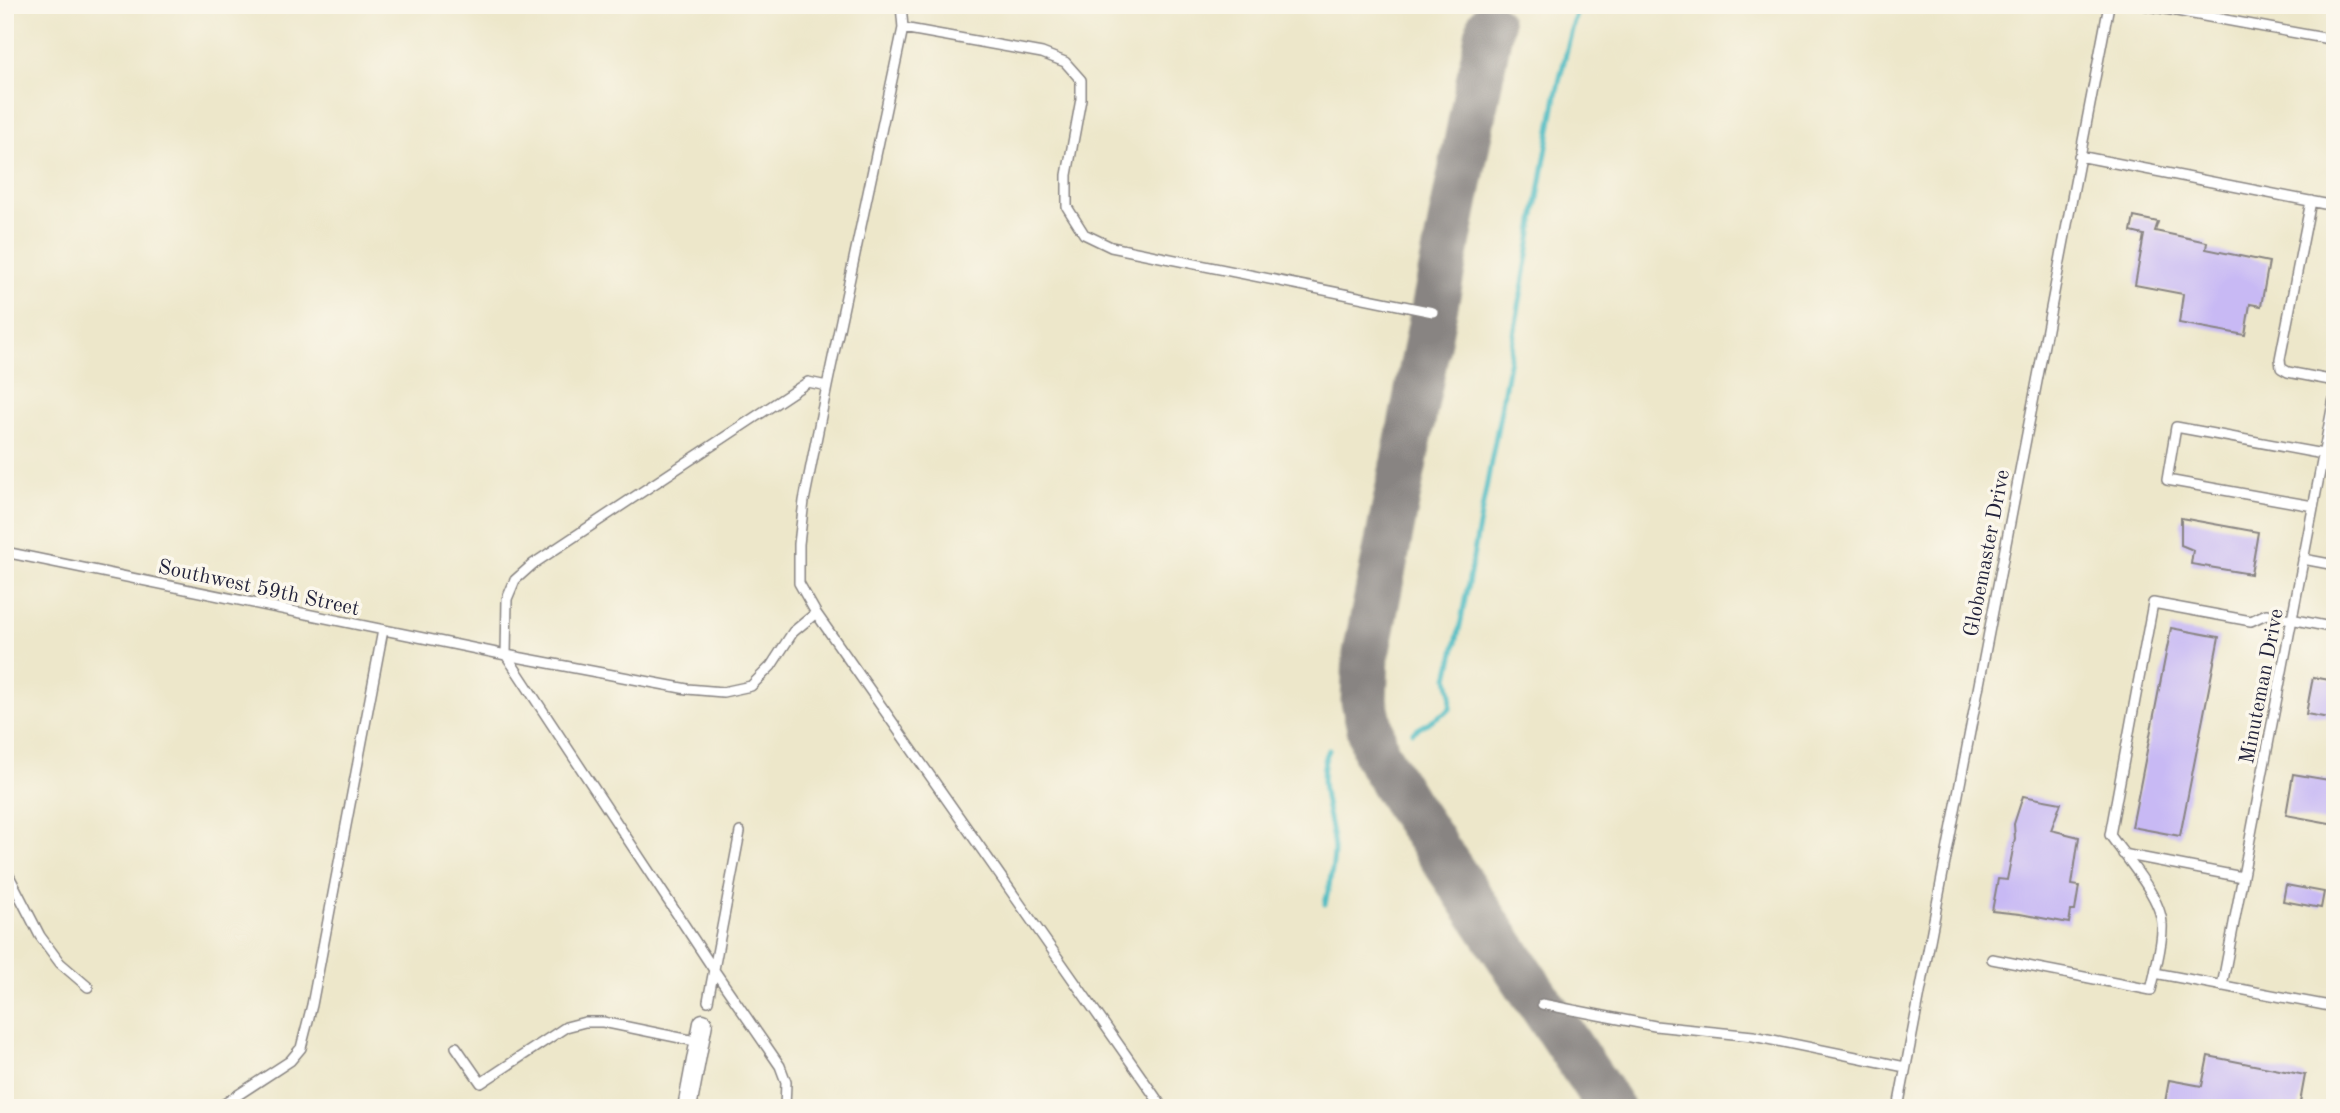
<svg xmlns="http://www.w3.org/2000/svg" width="2340" height="1113" font-family="'Old Standard TT',serif">
	<style>
		.lines { fill: none; stroke-linecap: round; stroke-linejoin: round }
		.stream { stroke: #4cbbc2; stroke-width: 5 }
		.taxiway { stroke: #888482; stroke-width: 47 }
		.building { fill: #c8b9f4 }
		.lane-casing { stroke: #888482; stroke-width: 12 }
		.street-casing { stroke: #888482; stroke-width: 21 }
		.lane { stroke: #fff; stroke-width: 9 }
		.street { stroke: #fff; stroke-width: 18 }
		.labels { text-anchor: middle; stroke-width: 7; stroke-linejoin: round; paint-order: stroke }
		.street-label { font-size: 21px; fill: #22223b; stroke: #fbf7ec }
	</style>
	<rect width="100%" height="100%" fill="#fbf7ec"/>
	<filter id="ink" filterUnits="userSpaceOnUse"><feTurbulence type="fractalNoise" baseFrequency=".0143" numOctaves="2"/><feDisplacementMap in="SourceGraphic" scale="14" xChannelSelector="R" yChannelSelector="G"/><feConvolveMatrix kernelMatrix="1 2 1 2 8 2 1 2 1" color-interpolation-filters="sRGB"/></filter>
	<filter id="wash" filterUnits="userSpaceOnUse"><feTurbulence type="fractalNoise" baseFrequency=".00686" numOctaves="4" result="noise"/><feDisplacementMap in="SourceGraphic" scale="28" xChannelSelector="R" yChannelSelector="G"/><feGaussianBlur stdDeviation="1.57" result="paint"/><feColorMatrix in="noise" values="0 0 0 0 0 0 0 0 0 0 0 0 0 0 0 0 0 1.4 0 .05"/><feComposite in="paint" operator="in"/></filter>
	<g filter="url(#wash)">
		<rect width="100%" height="100%" fill="#ede7ca"/>
		<g class="lines">
			<path class="stream" d="M1413,732L1450,709L1451,694L1448,678L1461,621L1499,420L1557,90L1578,5
				M1325,904C1329,886 1334,868 1334,849C1332,819 1314,778 1329,750"/>
			<path class="taxiway" d="M1490,26L1366,654L1364,701L1376,754L1406,803L1611,1108"/>
		</g>
		<g id="blocks">
			<path class="building" d="M2134,217L2158,222L2155,231L2207,242L2206,249L2269,262L2261,306L2250,304L2245,335L2179,323L2183,294L2135,285L2144,235L2131,232Z
				M2181,518L2258,532L2251,574L2191,564L2193,550L2181,545Z
				M2171,628L2219,637L2180,836L2132,827Z
				M2313,677L2335,681V719L2306,714Z
				M2293,774L2335,781V824L2286,815Z
				M2023,796L2061,803L2051,830L2079,837L2072,885L2079,886L2075,911H2071L2069,923L2020,914L1992,911L1998,879L2007,880L2015,839L2014,824Z
				M2286,885L2324,892L2321,908L2283,901Z
				M2208,1056L2305,1075L2299,1108H2164L2169,1080L2202,1086Z"/>
		</g>
	</g>
	<g filter="url(#ink)">
		<use href="#blocks" fill-opacity="0" stroke="#888482" stroke-width="2"/>
		<g class="lines">
			<g class="lane-casing">
				<path id="lane" d="M2144,5L2335,40
					M903,28L1042,53L1065,62L1081,80V99L1067,175V207L1084,234L1111,247L1433,312
					M2079,156L2335,206
					M2311,201L2280,359L2281,368L2288,372L2335,381
					M2313,506L2167,480L2176,427L2323,454
					M5,552L506,655L687,689L723,692L751,686L771,666L793,632L816,613L799,583V544L804,501L827,386
					M2303,559L2335,565
					M816,613L1163,1108
					M2123,854L2242,877
					M5,868L40,936L60,963L88,987
					M2333,956H2335
					M1992,959L2151,990L2155,973L2335,1007
					M2155,973C2158,957 2163,940 2162,924C2161,897 2126,858 2110,835L2153,603L2251,621L2266,614L2335,628
					M2222,986L2335,393
					M708,1001L740,832
					M1542,1004L1655,1026L1753,1036L1905,1067
					M456,1047L481,1083L566,1027L585,1022H603L700,1042
					M218,1108L290,1061L301,1048L312,1005L383,630
					M785,1108L786,1082L780,1066L714,970L506,655L507,599L515,580L533,564L808,382L827,386L903,28L901,5
					M1898,1108L2109,5"/>
			</g>
			<g class="street-casing">
				<path id="street" d="M687,1108L703,1023"/>
			</g>
			<use href="#lane" class="lane"/>
			<use href="#street" class="street"/>
		</g>
	</g>
	<g class="labels">
		<g class="street-label">
			<text transform="translate(1986 553) rotate(-79)" y="7">Globemaster Drive</text>
			<text transform="translate(259 587) rotate(12)" y="7">Southwest 59th Street</text>
			<text transform="translate(2261 686) rotate(-79)" y="7">Minuteman Drive</text>
		</g>
	</g>
	<rect width="2340" height="1113" fill="none" stroke="#fbf7ec" stroke-width="28"/>
</svg>
